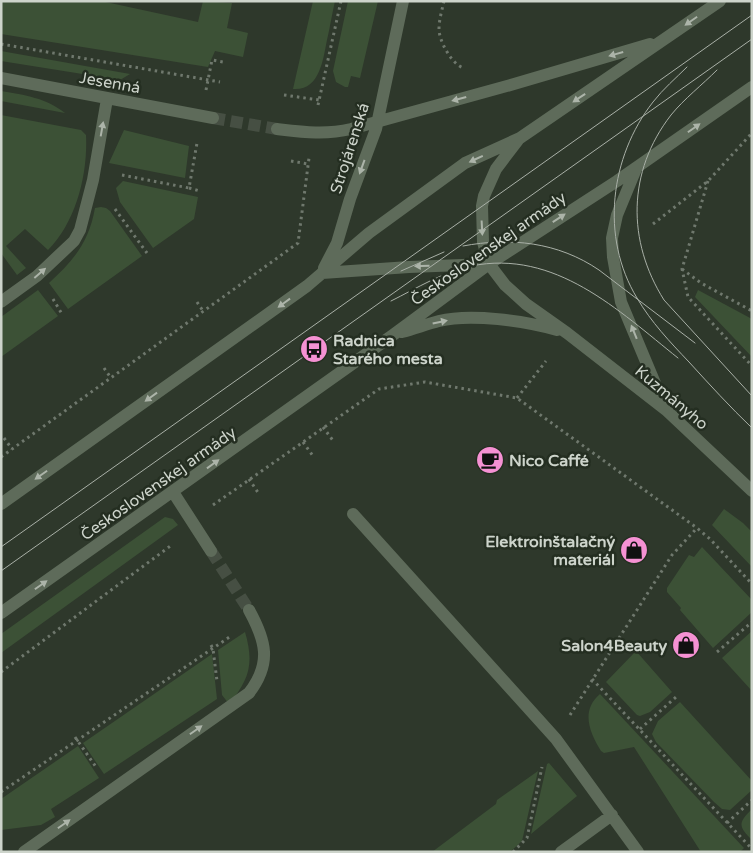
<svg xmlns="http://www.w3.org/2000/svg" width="753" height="853" font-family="'Varela Round',sans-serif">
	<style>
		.green { fill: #3c5136 }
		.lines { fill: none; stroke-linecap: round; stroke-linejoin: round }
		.minor-tunnel { stroke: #464f43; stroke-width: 12; stroke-dasharray: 12 6; stroke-linecap: butt }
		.path { stroke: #6f786d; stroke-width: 3; stroke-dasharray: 2.5 4; stroke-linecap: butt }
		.minor { stroke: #5e6b5a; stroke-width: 12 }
		.tram { stroke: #a9b0a7; stroke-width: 1 }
		.oneway { fill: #acb4a9 }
		.labels { text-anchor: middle; stroke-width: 5; stroke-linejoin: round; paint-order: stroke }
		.street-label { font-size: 16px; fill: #cdd4cb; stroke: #242e21 }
		.poi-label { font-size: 16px; font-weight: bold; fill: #cdd4cb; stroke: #242e21; text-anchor: start }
	</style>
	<rect width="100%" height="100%" fill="#2e382b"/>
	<path class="green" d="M1,1H101L198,22L203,1L232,3L227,28L248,33L243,57L215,51L208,67L1,34Z
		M313,1H335C332,14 330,27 327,40C323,59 320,91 293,89Z
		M348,1H378L360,78L351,76L348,87H345L336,82L333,71Z
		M1,51L130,74L120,80L1,61Z
		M1,91C25,95 46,98 65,113L1,101Z
		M1,115L81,130L86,135C88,174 76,222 48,250L25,229L6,246L26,268L17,275L1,253Z
		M124,130L189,146L185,178L109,163Z
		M123,181L198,197L194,219L153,248L120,202L116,188Z
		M101,207L106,208L110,211L142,256L68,309L49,283C74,260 89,242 95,208Z
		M38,290L58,316L1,357V317Z
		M698,290L752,319V357L695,297Z
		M724,509L743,523L752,532V567L712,525Z
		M165,517L173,519L178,525L1,653V634Z
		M702,547L752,600V612L713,648L680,610L681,608L667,592V588L689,555L694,557Z
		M752,631V691L722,658Z
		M245,632C254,663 250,679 229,704L222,695L218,650Z
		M636,651L672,692L650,712L640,716L637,715L606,682Z
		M212,654L217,699L104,774L83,743Z
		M600,694L744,848L740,852H701L634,747L604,753L601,751C590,733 580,711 600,694Z
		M680,702L752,781V790L730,810L722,809L714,802L656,742L652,734L658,721Z
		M78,746L99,778L51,809L55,817L41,825L1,830V799Z
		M549,763L577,796L531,834L547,764Z
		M538,771L522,841L510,852H432L496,804L497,800Z
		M752,809V840C738,826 738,823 752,809Z"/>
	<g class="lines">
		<path class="minor-tunnel" d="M213,118L277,129
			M211,551L249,610"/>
		<path class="path" d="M444,1C442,10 439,20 439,29C439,41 452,65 464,68
			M1,44L220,82
			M206,90L212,60L223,62
			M284,95L319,100
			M318,105L341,1
			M291,161L308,164
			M122,175L189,188L197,143
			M708,181L682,269L688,297L752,366
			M189,188L200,191
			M115,209L147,253
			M653,224L708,181L752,133
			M682,269L701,283L752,311
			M53,299L62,314
			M197,302L203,311
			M104,368L111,378
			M517,398L546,361
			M323,427L334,442
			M4,438L12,449
			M303,442L313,456
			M1,457L298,243L309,158
			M249,479L259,494
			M213,505L379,389L425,382L517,398L697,528L710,539L752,584
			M211,645L213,649L217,681
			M717,652L752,622
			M1,672L173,544
			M592,679L752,849
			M570,715L672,555L697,528
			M640,729L676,697
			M75,737L96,767
			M1,792L231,636
			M727,823L752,800
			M513,852L527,838L542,767"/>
		<path class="minor" d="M1,78L213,118
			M277,129C303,132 325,135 351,129L514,84L650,44
			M518,140L496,169L484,196L482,206L483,242L489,264L505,285L526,304L567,333L666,410L752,491
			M636,169L617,215L612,238L613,257L621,302L665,407
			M324,268L337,243L350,199L376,129L403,1
			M322,273L409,267L489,264
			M1,302L37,276L74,241L80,230L93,180L107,99
			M402,332C414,329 427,324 439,321C471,313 525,321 557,330
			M173,492L211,551
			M1,504L307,286L369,233L465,163L520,138L720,1
			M353,514L556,739L638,852
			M1,613L393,335L489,264L617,181L752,87
			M24,852L249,693C272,663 266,641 249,610
			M561,852L612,815"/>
		<path class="tram" d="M687,67C676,78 663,89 653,102C610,157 600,237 637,298C651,322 670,342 689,362C710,385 730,407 752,428
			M717,70C702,85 684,99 671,115C627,172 627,241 664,300L752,396
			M463,246C510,237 558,242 599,270L695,343
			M401,271L444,252
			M391,301C417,288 443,272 471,266C555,249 618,310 678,358
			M1,547L752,15
			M1,571L752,39"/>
	</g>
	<defs><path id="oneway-solid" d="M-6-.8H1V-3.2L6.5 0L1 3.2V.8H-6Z" transform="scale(1.25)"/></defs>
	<g class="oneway">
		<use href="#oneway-solid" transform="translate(691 21) rotate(145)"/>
		<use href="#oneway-solid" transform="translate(616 54) rotate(164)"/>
		<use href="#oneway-solid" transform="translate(579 98) rotate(146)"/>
		<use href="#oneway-solid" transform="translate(459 99) rotate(165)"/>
		<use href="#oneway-solid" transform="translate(694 128) rotate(-35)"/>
		<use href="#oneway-solid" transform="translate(102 129) rotate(-80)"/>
		<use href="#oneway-solid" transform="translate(476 159) rotate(155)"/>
		<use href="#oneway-solid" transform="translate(362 167) rotate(110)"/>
		<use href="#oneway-solid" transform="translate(559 218) rotate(-33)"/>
		<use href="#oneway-solid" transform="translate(482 228) rotate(87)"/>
		<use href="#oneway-solid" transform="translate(422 266) rotate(179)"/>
		<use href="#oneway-solid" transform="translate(40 273) rotate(-41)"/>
		<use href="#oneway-solid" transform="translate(284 303) rotate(144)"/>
		<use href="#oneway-solid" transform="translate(440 322) rotate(-12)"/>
		<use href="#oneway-solid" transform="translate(634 332) rotate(-112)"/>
		<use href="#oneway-solid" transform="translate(151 397) rotate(144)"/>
		<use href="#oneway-solid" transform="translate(213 464) rotate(-36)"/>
		<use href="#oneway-solid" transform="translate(41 475) rotate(145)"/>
		<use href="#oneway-solid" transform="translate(41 585) rotate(-35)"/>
		<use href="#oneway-solid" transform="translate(196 730) rotate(-35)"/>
		<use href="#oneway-solid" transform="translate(64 824) rotate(-35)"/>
	</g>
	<defs>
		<g id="bus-disc" transform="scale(1.4375)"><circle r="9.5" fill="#f591d3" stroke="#242e21"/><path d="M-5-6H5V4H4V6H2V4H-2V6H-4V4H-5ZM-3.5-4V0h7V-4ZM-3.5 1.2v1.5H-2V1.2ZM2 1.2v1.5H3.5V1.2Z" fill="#111"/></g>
		<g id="cafe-disc" transform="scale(1.4375)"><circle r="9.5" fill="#f591d3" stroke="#242e21"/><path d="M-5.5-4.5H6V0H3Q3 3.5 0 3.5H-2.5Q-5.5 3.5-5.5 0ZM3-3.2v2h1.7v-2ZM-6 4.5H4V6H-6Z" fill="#111"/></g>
		<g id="shop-disc" transform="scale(1.4375)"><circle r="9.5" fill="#f591d3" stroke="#242e21"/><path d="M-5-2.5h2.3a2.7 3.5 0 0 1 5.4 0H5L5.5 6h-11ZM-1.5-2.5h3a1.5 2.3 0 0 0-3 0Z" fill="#111"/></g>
	</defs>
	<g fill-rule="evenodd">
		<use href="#bus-disc" x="314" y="349"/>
		<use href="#cafe-disc" x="490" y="460"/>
		<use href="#shop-disc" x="634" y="550"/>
		<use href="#shop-disc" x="686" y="645"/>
	</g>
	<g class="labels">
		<g class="street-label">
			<text transform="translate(110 82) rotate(10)" y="6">Jesenná</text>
			<text transform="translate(349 148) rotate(-72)" y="6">Strojárenská</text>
			<text transform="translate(488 248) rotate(-35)" y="6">Československej armády</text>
			<text transform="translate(672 397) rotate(40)" y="6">Kuzmányho</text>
			<text transform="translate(158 483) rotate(-35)" y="6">Československej armády</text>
		</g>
		<g class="poi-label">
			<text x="333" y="346">Radnica<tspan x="333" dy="18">Starého mesta</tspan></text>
			<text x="509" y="466">Nico Caffé</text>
			<text x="615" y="547" text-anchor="end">Elektroinštalačný<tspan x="615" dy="18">materiál</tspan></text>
			<text x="667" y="651" text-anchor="end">Salon4Beauty</text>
		</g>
	</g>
	<rect width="753" height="853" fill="none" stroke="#cdd4cb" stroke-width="5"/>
</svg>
